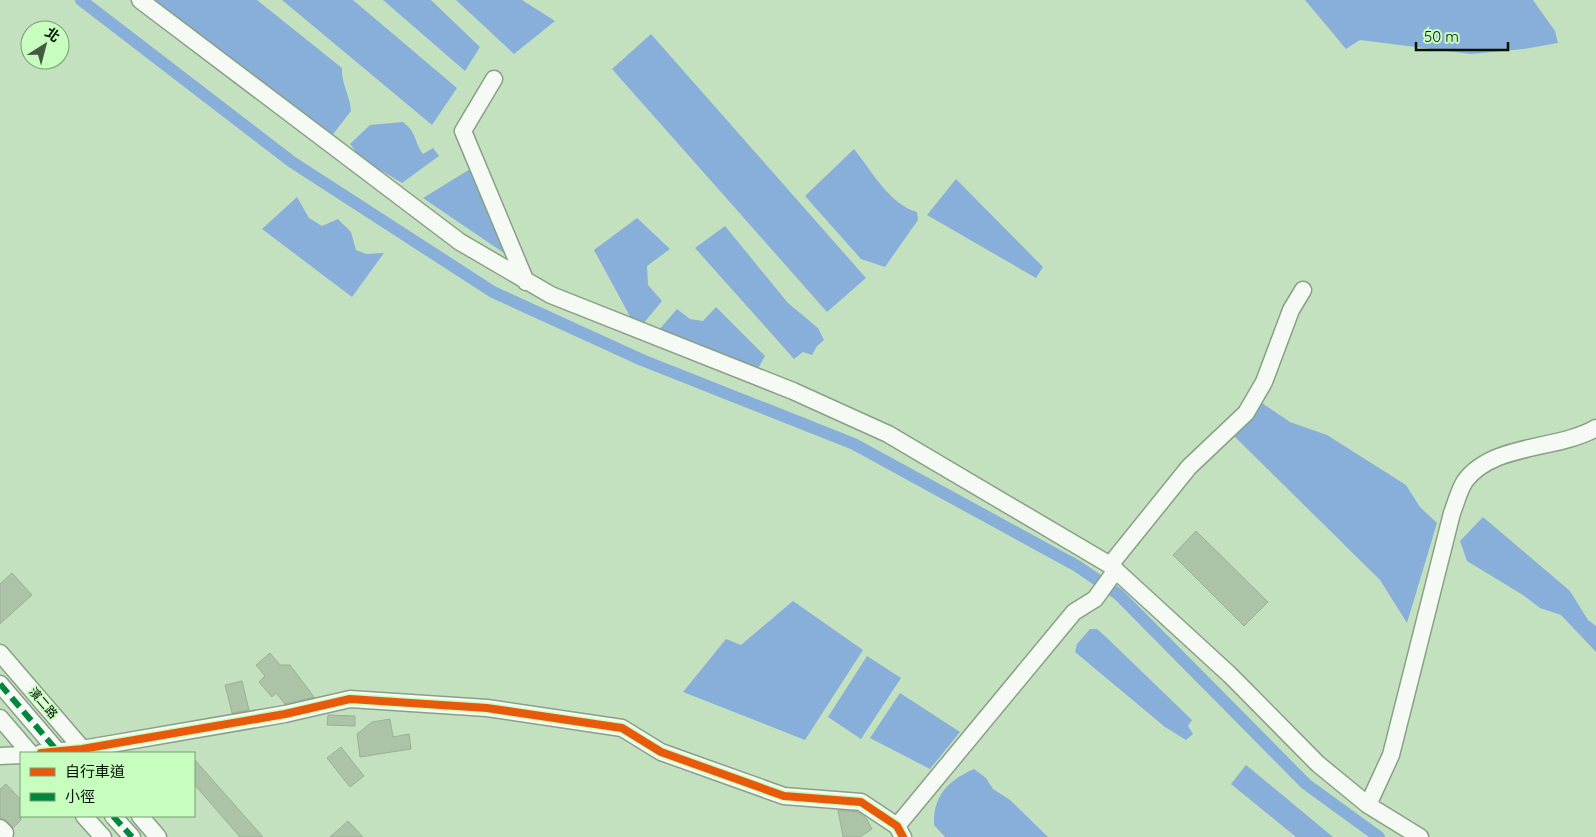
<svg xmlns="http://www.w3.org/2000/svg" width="1596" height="837" font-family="Quicksand,'Noto Sans TC',sans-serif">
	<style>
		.water { fill: #88afd9 }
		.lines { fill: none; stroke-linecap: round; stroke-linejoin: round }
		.canal { stroke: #88afd9; stroke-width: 12 }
		.building { fill: #acc3a8; stroke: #99b095 }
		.minor-casing { stroke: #89a086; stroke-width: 19 }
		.minor { stroke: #f6faf5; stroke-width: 16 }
		.quiet { stroke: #00873e; stroke-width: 6; stroke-dasharray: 12 6; stroke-linecap: butt }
		.cycleway-casing { stroke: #c7fdbe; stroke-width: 11 }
		.cycleway { stroke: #e8590c; stroke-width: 8 }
		.labels { text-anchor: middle; stroke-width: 4; stroke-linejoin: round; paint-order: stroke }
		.street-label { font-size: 12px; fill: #011200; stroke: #c7fdbe }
	</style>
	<rect width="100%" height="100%" fill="#c4e1bf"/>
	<path class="water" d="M141,0H257L342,68C341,84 350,95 351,111L327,142Z
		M282,0H353L457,88L432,125Z
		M383,0H431L480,47L465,71Z
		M456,0H522L555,21L514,54Z
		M1305,0H1533L1555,31L1558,43L1524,49L1471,54L1360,40L1346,49Z
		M651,34L866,278L827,312L612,69Z
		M403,122C418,134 413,140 423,154L433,148L439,156L402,183L362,159L350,144L370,125Z
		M854,149C872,171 889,204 917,212L918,220L885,267L861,259L805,196Z
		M480,163L529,270L423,198Z
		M956,179L1043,267L1036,278L927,215Z
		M297,197L309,218L322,226L338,219L351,232L356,250L366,254L384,253L352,297L262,229Z
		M637,218L670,249L647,266L648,285L662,301L643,324L633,322L594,250Z
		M725,226L788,303L818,328L824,340L817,346L812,355L803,352L794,359L695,248Z
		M716,307L765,356L756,372L658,331L677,309L690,319L703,321Z
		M1262,403L1290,422L1327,435L1406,485L1420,507L1437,523L1407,623L1380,580L1234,436Z
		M1483,517L1570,591L1588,620L1596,626V652L1561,615L1540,608L1523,595L1467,561L1460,541Z
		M793,601L863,650L805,740L683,692L726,639L741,645Z
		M1090,629H1097L1106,637L1192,720L1188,726L1193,734L1186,740L1165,727L1075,652L1077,644Z
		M867,656L901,678L861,739L828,717Z
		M900,693L960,732L930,769L870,738Z
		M1246,765L1333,837H1296L1231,784Z
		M974,769L986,778L993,789L1010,800L1048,837H945L934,825C933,795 949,780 974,769Z"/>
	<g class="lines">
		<path class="canal" d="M81,0L292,162L493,292L642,360L854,444L1077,566L1118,594L1306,784L1379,837"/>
	</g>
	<path class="building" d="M1196,531L1268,602L1244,626L1173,555Z
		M12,573L32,595L0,624V584Z
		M270,653L280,665H290L314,697L285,704L276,693L272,697L259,682L265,676L256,665Z
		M242,681L249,710L232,713L225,685Z
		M328,715L355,716V726L327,725Z
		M390,719L393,737L409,734L411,749L360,757L357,734L372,722Z
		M341,747L364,776L350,787L327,758Z
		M194,759L263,837H240L194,784Z
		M6,784L21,800V820L13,828L7,821L0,818V789Z
		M838,810L858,812L866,818L872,829L860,837H843Z
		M348,821L363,837H330Z"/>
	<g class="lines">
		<g class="minor-casing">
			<path id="minor" d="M140,0L460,242L551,295L793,391L888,434L1110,565L1230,675L1318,764L1368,805L1420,837
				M494,79L463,131L526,282
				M1110,565L1189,467L1246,413L1264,382L1291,310L1303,290
				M0,653L86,753
				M0,684L59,753
				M0,718L30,753
				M41,753L82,749L285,714L350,699L487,708L622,728L661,752L784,796L861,802L897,826L903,837
				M0,756L21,755
				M1368,805L1391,755L1452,513C1456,503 1459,490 1465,481C1493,443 1559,450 1596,428
				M84,816L103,837
				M113,816L132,837
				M140,816L158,837
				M897,826L1074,612L1095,599L1116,570
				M0,828L5,833"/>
		</g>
		<use href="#minor" class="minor"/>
		<path class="quiet" d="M0,684L59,753
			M113,816L132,837"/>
		<g class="cycleway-casing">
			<path id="cycleway" d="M41,753L82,749L285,714L350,699L487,708L622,728L661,752L784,796L861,802L897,826L903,837"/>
		</g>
		<use href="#cycleway" class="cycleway"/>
	</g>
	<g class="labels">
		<g class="street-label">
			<text transform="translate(43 703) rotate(49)" y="4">濱二路</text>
		</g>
	</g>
	<rect x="20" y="752" width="175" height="65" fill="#c7fdbe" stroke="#789f72"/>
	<rect x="30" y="768" width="25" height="8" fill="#e8590c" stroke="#789f72"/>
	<text x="65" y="777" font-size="15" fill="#011200">自行車道</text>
	<rect x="30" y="793" width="25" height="8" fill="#00873e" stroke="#789f72"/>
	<text x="65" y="802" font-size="15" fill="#011200">小徑</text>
	<g transform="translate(45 45) rotate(36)"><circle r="24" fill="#c7fdbe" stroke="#789f72"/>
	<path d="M0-4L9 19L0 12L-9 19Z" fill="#455a43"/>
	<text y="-8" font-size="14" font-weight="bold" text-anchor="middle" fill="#011200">北</text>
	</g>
	<path d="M1416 42v8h92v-8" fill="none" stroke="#011200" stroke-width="2.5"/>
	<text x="1424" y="42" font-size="15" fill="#011200" stroke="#c7fdbe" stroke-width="4" paint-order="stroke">50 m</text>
</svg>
